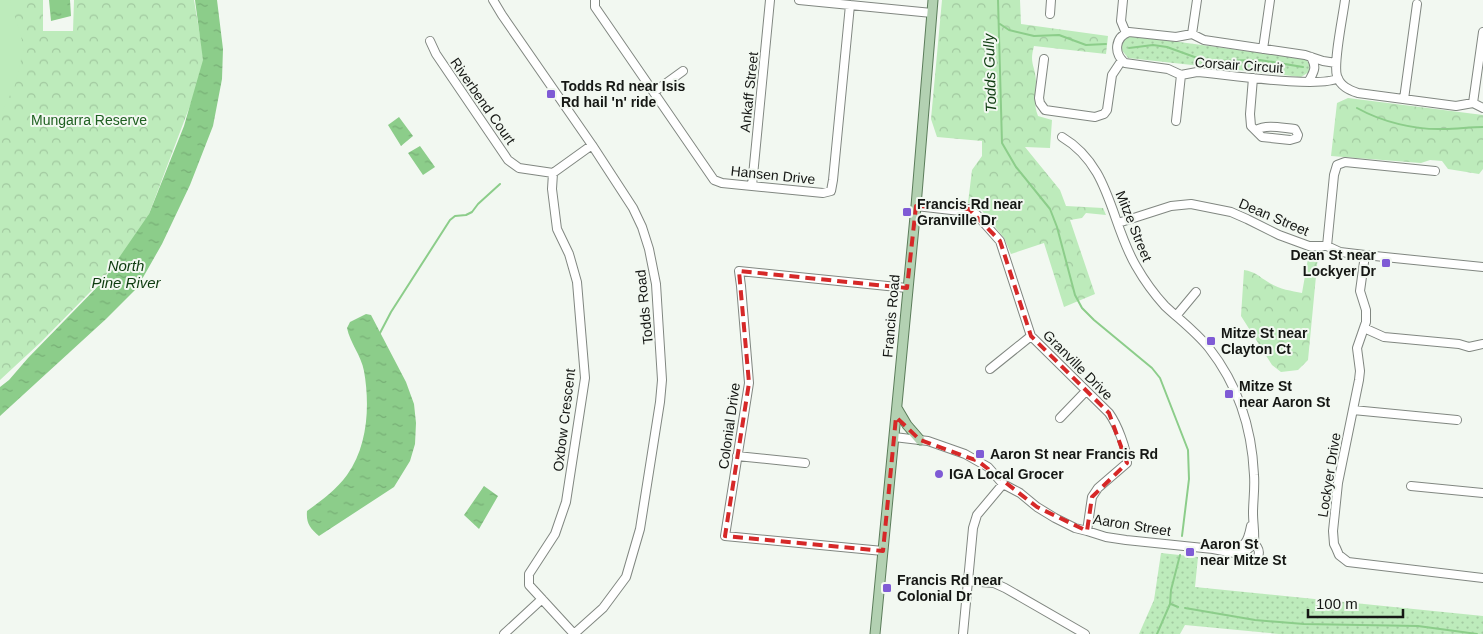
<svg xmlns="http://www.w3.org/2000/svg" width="1483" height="634" font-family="Arial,sans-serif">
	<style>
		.grass { fill: url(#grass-dots) }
		.park { fill: url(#park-crowns) }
		.garden { fill: #bdebbb }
		.water { fill: url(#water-ripples) }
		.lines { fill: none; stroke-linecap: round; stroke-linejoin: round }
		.stream { stroke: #8ccd8a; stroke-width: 2 }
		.minor-casing { stroke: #818781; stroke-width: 10 }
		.major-casing { stroke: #5b7c5a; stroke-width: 11 }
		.minor { stroke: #fff; stroke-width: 8 }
		.major { stroke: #b3d1b2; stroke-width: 9 }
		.marked { fill: none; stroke: #d62828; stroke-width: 4; stroke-dasharray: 10 6; stroke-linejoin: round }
		.poi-dot { fill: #7f5bd5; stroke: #f2f8f1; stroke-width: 2 }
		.labels { text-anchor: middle; stroke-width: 4; stroke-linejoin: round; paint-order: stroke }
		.street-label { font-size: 14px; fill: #151714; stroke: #f2f8f1 }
		.poi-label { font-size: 14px; font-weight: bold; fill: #151714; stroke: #f2f8f1; text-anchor: start }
		.park-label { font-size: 14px; fill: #1f6021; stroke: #f2f8f1 }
		.water-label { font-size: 15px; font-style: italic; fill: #0d3b0f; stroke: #f2f8f1 }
	</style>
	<defs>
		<pattern id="grass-dots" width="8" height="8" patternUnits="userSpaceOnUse" patternTransform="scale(1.25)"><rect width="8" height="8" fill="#bdebbb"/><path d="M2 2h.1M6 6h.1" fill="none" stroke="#a2c9a0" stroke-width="1.8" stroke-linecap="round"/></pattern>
		<pattern id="park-crowns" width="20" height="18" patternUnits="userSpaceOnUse" patternTransform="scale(1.25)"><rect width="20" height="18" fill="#bdebbb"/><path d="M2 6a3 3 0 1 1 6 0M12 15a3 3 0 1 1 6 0" fill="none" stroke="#a2c9a0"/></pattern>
		<pattern id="water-ripples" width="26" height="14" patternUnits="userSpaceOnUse" patternTransform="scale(1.25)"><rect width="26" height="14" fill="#8ccd8a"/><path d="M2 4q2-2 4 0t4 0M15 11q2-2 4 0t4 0" fill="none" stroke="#78af76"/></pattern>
	</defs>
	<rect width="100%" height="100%" fill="#f2f8f1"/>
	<path class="grass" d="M1135,36L1306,59L1310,65L1309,72L1301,77L1128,58L1121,49L1123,42L1127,37Z
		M1161,553L1198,557L1195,587L1483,616V634H1279L1185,625L1180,634H1139L1154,600Z"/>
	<path class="park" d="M0,0H43V31H73L74,0H194L205,66L141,235L99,283L41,342L0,380Z
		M942,0H1020L1021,24L1108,36L1106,54L1034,46C1029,64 1035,65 1036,81C1036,94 1033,103 1038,116L1052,120L1050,148L1025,147L1060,190L1066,206L1103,208L1106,215L1086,213L1082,218L1070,220L1095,294L1064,307L1044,243L1011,254L1004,238L979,207L968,203L972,170L982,156V141L937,137L931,119Z
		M1348,98L1483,115V169L1479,174L1448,169L1442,161L1430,160L1421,163L1331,156L1337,103Z
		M1309,253L1318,255L1308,360L1298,370L1281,372L1272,365L1241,316L1244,270C1256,272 1258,276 1268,282C1278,289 1291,291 1302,293Z"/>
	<path class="garden" d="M0,0H10L24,47L15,85L0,116Z"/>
	<path class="water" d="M49,0H70L71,16L51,21Z
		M195,0H217L223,49L222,79L213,126L190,185L162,244L137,288L106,319L0,416V387L9,380L28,358L103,281L149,214L184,126L203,60Z
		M399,117L413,136L401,146L388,125Z
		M420,146L435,167L423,175L408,153Z
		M366,314L371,315L406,382L414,404L416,423L415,444L410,461L394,487L319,536C310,528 306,523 307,511C321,501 337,489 347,475C368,446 370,405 364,371C361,355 350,343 347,328L350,322Z
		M484,486L498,496L479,529L464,515Z"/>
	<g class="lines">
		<path class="stream" d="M998,0L1002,143L1016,167L1050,209L1057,227L1075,295L1082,308L1094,320L1152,368L1160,378L1188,450L1189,479L1182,536
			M1000,24L1009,30L1034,36L1059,35L1086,45L1106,44
			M1129,48L1153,45L1167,47L1200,59L1210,61L1260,60L1303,67
			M1357,108C1382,122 1415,130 1444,129C1457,129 1470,127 1483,127
			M380,333L391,312L450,220L455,216L466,215L472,212L478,204L500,184
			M1171,604L1178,607
			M1185,608L1255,620L1304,624L1418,626L1477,634
			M1157,634L1170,604L1171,590L1180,555"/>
		<g class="minor-casing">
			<path id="minor" d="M493,0L502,15L592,145L633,208L642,227L649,249L656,284L662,380L660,402L640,529L626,577L603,608L574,634L529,585V574L555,534L566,502L585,378L577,282L569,254L557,229L552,189L553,173L592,145
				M595,0V7L714,180L722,183L823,193L831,191L833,180L850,5
				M799,0L932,13
				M1123,0L1121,21L1126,33
				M1345,0C1343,16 1333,63 1337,76C1340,86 1349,90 1358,93L1456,106L1473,103L1483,108
				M1050,14L1051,0
				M1192,34L1197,0
				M430,41L436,54L508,160L519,168L553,173
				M1263,49L1270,0
				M1044,59L1039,98L1040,103L1045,110L1095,117L1104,114L1107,110L1112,75L1122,60
				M1336,63L1323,61L1305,55L1204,40L1192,34L1176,37L1129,32C1115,37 1113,53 1125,63L1168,69L1181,75L1197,72C1222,74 1322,89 1338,78
				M1253,78L1250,114L1251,126L1262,137L1290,140L1297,138L1298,135L1295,129C1282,128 1267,124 1256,130
				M1309,81C1314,71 1317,68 1311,57
				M654,92L683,71
				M1404,99L1417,4
				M1473,103L1483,32
				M1176,121L1181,75
				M752,186L770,0
				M916,206L969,212V209L977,215L1000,241L1031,336L1109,413C1117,424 1127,449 1127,463L1098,488L1092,497L1087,531
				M1118,223L1171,206L1191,204L1231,212L1247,219L1279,235L1309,246H1327L1340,252L1365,255L1483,267
				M1327,246L1334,175L1337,165L1345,162L1435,171
				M1365,255L1360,291L1366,310V322L1357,348L1360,371L1359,380L1338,483L1333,531L1334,544L1336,548L1339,555L1348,562L1483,578
				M1176,316L1196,292
				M1364,328L1384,337L1459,344L1469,347L1483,344
				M990,369L1031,336
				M1353,410L1457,420
				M1060,418L1086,391
				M894,437L928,441L965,454L988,467L1003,484L1020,493L1037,507L1055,518L1075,528L1087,531L1106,537L1126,540L1213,549L1234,553L1247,550L1254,544C1255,533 1253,523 1253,513C1253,501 1255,488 1254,475C1252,429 1238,385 1209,348C1196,332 1180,320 1165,306C1154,294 1144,280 1136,266C1110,222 1111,166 1062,137
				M737,456L805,463
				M1411,486L1483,493
				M1224,548C1245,547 1247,546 1251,526
				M1242,548C1243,557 1249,562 1258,557C1261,549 1256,545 1250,541
				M883,551L725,536L749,383L741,286L739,271L907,288
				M968,581L994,583L1005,588L1085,634
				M504,634L542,599
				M963,634L973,528L977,515L1003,484"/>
		</g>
		<g class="major-casing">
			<path id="major" d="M897,408L907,425L920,440
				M875,634L916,206L933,0"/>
		</g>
		<use href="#minor" class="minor"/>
		<use href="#major" class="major"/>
	</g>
	<path class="marked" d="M916,206L969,209L1000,241L1031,336L1109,413L1127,463L1092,497L1087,531L1037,507L978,461L920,440L896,417L883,551L725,536L749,383L739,271L907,288Z"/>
	<g class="poi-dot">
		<rect x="546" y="89" width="10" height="10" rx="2.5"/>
		<rect x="902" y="207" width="10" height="10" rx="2.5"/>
		<rect x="1381" y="258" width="10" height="10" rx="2.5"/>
		<rect x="1206" y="336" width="10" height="10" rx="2.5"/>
		<rect x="1224" y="389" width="10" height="10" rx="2.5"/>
		<rect x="975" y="449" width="10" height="10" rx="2.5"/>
		<circle cx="939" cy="474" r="5"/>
		<rect x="1185" y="547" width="10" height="10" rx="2.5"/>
		<rect x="882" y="583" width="10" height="10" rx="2.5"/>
	</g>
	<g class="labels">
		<g class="street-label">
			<text transform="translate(1239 65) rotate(4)" y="5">Corsair Circuit</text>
			<text transform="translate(749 92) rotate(-84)" y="5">Ankaff Street</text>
			<text transform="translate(483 101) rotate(55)" y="5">Riverbend Court</text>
			<text transform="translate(773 175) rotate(6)" y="5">Hansen Drive</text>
			<text transform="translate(1274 217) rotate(23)" y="5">Dean Street</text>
			<text transform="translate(1134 226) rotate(68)" y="5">Mitze Street</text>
			<text transform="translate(644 307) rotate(-96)" y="5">Todds Road</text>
			<text transform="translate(891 316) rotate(-85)" y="5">Francis Road</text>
			<text transform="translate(1078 365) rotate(45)" y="5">Granville Drive</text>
			<text transform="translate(564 420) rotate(-83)" y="5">Oxbow Crescent</text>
			<text transform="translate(729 426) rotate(-82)" y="5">Colonial Drive</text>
			<text transform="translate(1329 475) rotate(-81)" y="5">Lockyer Drive</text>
			<text transform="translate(1132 525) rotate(9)" y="5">Aaron Street</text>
		</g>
		<g class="poi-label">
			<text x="561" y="91">Todds Rd near Isis<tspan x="561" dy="16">Rd hail 'n' ride</tspan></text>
			<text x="917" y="209">Francis Rd near<tspan x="917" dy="16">Granville Dr</tspan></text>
			<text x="1376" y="260" text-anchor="end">Dean St near<tspan x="1376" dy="16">Lockyer Dr</tspan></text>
			<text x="1221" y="338">Mitze St near<tspan x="1221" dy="16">Clayton Ct</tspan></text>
			<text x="1239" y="391">Mitze St<tspan x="1239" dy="16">near Aaron St</tspan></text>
			<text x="990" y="459">Aaron St near Francis Rd</text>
			<text x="949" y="479">IGA Local Grocer</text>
			<text x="1200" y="549">Aaron St<tspan x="1200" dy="16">near Mitze St</tspan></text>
			<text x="897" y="585">Francis Rd near<tspan x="897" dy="16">Colonial Dr</tspan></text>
		</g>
		<g class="park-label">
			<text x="89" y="125">Mungarra Reserve</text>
		</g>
		<g class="water-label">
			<text transform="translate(990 73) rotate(-92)" y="5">Todds Gully</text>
			<text x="126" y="271">North<tspan x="126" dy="17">Pine River</tspan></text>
		</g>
	</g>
	<path d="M1308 609v8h95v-8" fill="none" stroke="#151714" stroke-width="2.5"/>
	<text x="1316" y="609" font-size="15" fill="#151714" stroke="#f2f8f1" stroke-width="4" paint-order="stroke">100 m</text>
</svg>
